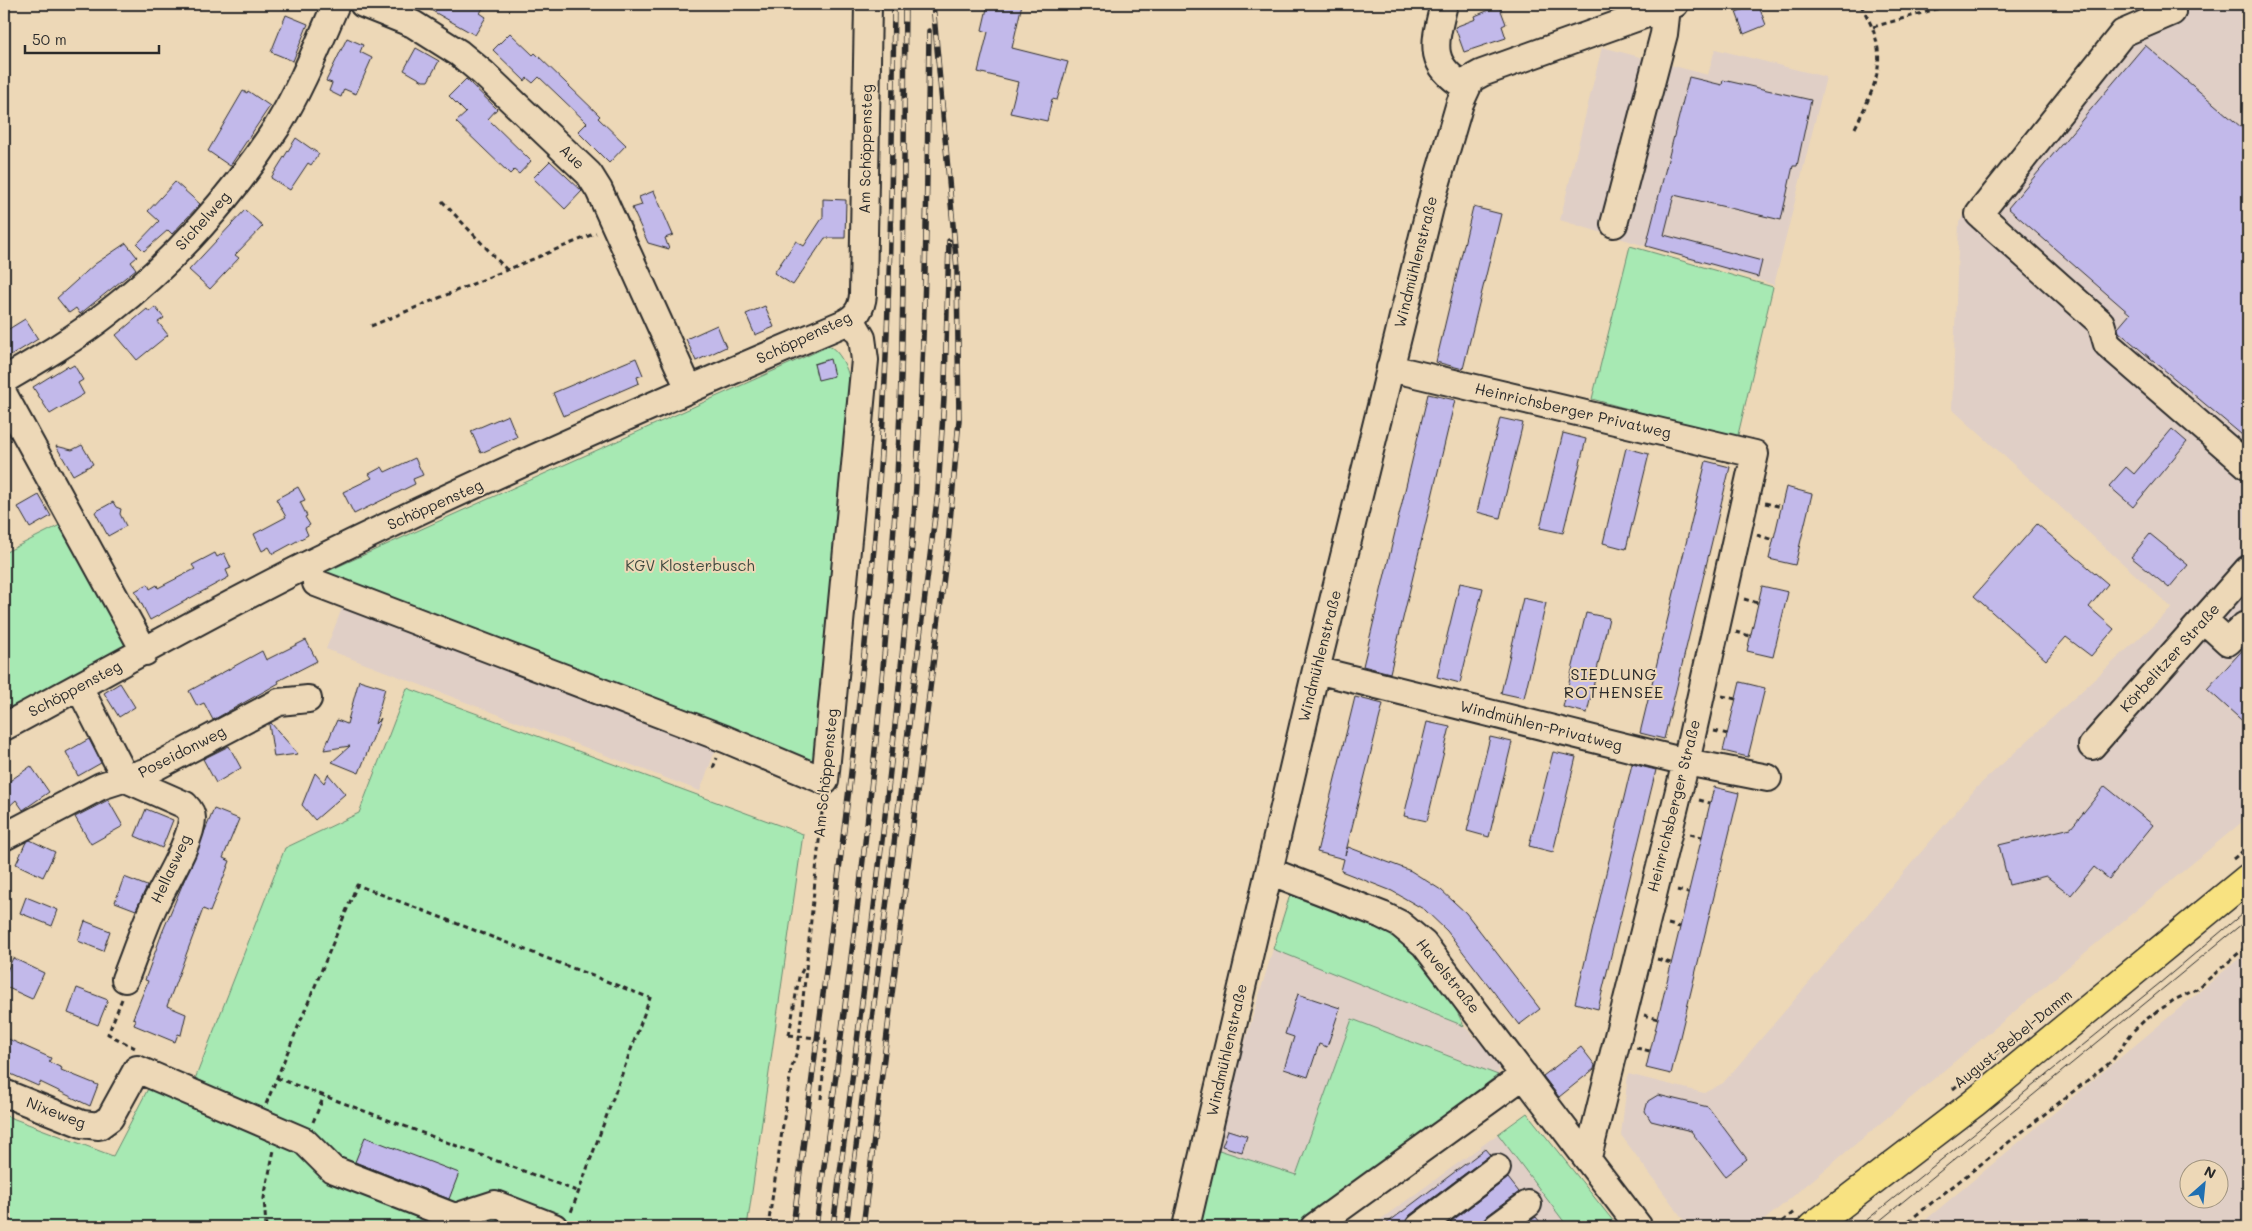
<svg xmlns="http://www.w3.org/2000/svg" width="2252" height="1231" font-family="Mali,sans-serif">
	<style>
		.built { fill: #e0cfc6; fill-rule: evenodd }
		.green { fill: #a7e9b3; stroke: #698a6f }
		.building { fill: #c2b9ea; stroke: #2b2b2b }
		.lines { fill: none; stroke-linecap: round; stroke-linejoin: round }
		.minor-casing { stroke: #2b2b2b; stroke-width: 30 }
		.major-casing { stroke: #2b2b2b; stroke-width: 31 }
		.path { stroke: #2b2b2b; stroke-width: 3; stroke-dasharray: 5 4; stroke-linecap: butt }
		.minor { stroke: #edd8b7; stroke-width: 26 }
		.major { stroke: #f8e281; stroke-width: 28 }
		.tram { stroke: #2b2b2b; stroke-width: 1 }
		.rail-casing { stroke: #2b2b2b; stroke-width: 5.5 }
		.rail { stroke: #edd8b7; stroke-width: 4; stroke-dasharray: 11; stroke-linecap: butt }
		.path-bridge { stroke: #2b2b2b; stroke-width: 3; stroke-dasharray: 5 4; stroke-linecap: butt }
		.labels { text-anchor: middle; stroke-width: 4; stroke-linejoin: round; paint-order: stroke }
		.street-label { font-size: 15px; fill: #2b2b2b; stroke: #edd8b7 }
		.park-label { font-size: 15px; fill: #3e483f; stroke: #edd8b7 }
		.neighbourhood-label { font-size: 16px; letter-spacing: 1px; fill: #2b2b2b; stroke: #edd8b7 }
	</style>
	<rect width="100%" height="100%" fill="#edd8b7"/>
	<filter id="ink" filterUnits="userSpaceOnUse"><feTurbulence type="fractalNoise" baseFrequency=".02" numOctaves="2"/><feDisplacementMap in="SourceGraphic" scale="10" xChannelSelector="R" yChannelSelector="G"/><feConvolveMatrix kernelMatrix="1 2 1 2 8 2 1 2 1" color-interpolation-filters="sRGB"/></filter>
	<g filter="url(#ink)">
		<path class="built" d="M2141,4H2248V817L1756,1227H1689L1621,1135L1628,1074L1704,1093L1723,1083L1977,787L2172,608L1952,409L1959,222Z
			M1602,47L1708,75L1715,49L1826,77L1774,285L1560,220Z
			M346,598L719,741L700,791L326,649Z
			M1273,949L1464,1026L1500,1063L1498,1075L1352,1019L1296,1176L1213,1148Z
			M2248,951V1227H1917ZM2220,1168V1198H2190V1168Z
			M1498,1134L1568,1227H1370Z"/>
		<path class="green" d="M1630,246L1773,287L1737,439L1592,399Z
			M829,346C840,351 847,368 850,380L817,770L319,575Z
			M62,524L132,642L4,711V548L6,552Z
			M407,688L803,834L747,1227H4V1115L113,1156L151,1083L188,1097L285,848L359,813Z
			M1290,895L1386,930C1420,952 1447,989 1464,1026L1273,949Z
			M1352,1019L1498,1075L1298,1227H1192L1213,1148L1296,1175Z
			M1527,1113L1618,1227H1568L1498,1134Z"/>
		<path class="building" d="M420,4H486L480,13L486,17L475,35Z
			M988,4H1022L1012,48L1068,62L1057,100L1052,99L1047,121L1010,113L1018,82L978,72L988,32L982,30Z
			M1758,4L1766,25L1744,34L1736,12Z
			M1494,8H1500L1506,24L1502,26L1506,38L1464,52L1455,27L1476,19L1475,16Z
			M286,15L308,24L293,61L271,52Z
			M510,33L533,55L535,53L600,116L598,118L626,145L609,163L578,132L587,123L560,97L539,77L533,83L527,78L525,81L493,50Z
			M347,38L363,45L360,52L372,58L356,94L344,89L341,97L329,91L332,83L326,81Z
			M2145,45L2248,133V440L2119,332L2118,328L2130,314L2008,208Z
			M416,48L439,61L428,81H423L404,70Z
			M1689,77L1722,85L1723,80L1811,100L1797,166H1793L1781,220L1674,195L1664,235L1762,261L1758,277L1646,246Z
			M466,79L497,109L488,119L531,161L519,174L514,170L510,174L456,122L466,113L449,96Z
			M243,91L247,93L248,91L270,106L230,166L208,151Z
			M296,138L319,154L311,165L308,163L290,190L271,178Z
			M550,161L582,191L565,209L533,178Z
			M175,182L200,204L172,234L168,230L144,251L137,244L159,221L148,211Z
			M654,191L673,235L665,238L669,249L648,243L632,208L642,205L639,197Z
			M823,199L846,200L845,238H825L793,285L774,273L796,241L804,246L823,217Z
			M1473,207L1501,214L1463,369L1436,362Z
			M245,210L263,226L235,255L239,258L210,289L189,270Z
			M126,243L137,257L131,262L136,269L80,314L76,308L69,313L57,298L95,264Z
			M765,306L774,327L755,335L746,314Z
			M155,307L164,318L158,322L168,335L137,360L116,335L147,309L149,312Z
			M25,319L38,339L4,360V332Z
			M717,325L726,347L696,361L686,339Z
			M636,358L643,375L637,377L639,383L563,416L553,393Z
			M830,359L834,376L818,380L814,364Z
			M74,365L83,380L78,383L84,394L50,414L33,387L67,366L69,368Z
			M1428,394L1455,400L1390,673L1363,666Z
			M508,415L517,437L481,453L471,431Z
			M1500,418L1523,423L1500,518L1477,512Z
			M2172,429L2187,442L2133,507L2109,486L2126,467L2134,474Z
			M1563,433L1586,439L1563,533L1540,528Z
			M82,445L93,464L73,475L56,446L72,450Z
			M1626,448L1649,454L1626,549L1603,543Z
			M415,458L423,475L413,479L415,484L354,514L343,492L372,478L369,474L382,467L385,472Z
			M1706,461L1730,467L1664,739L1640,733Z
			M298,487L305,500L300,502L307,516L305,517L310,525L305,528L308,535L273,554L269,547L262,551L254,534L286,517L276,499Z
			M1786,487L1812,494L1795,565L1769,559Z
			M39,495L51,516L30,528L18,507Z
			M113,502L116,507L121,509L120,514L126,526L108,536L95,512Z
			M2037,524L2108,584L2089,607L2114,629L2091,656L2066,637L2046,660L1974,596Z
			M2150,534L2188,565L2169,588L2131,557Z
			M215,553L217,557L224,553L231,568L226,570L229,577L150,620L135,591L148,584L150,589L157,585L158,588L195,569L192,565Z
			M1460,583L1483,588L1460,683L1437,677Z
			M1762,586L1788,592L1773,657L1747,651Z
			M1523,598L1546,603L1524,698L1501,693Z
			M1586,613L1609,618L1587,713L1563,707Z
			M306,640L317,661L278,681L279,683L213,720L204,703L197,706L189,691L262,651L266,660Z
			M2248,644V726L2207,689Z
			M359,680L385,688L375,724L381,718L359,773L332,762L350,746L324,750L337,720L347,724Z
			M1740,682L1765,688L1748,757L1723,751Z
			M120,683L135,707L119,717L104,693Z
			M1355,697L1383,704L1345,855L1348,847L1411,871L1441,890L1466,913L1540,1009L1519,1025L1447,931L1425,910L1392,891L1341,871L1344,859L1317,852Z
			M1427,722L1450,727L1427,821L1404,816Z
			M271,723L298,754L274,757L269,724Z
			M1490,737L1512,742L1489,837L1467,831Z
			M89,739L101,763L78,776L66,752Z
			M229,746L241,768L216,783L203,759Z
			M1553,752L1576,757L1553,852L1529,846Z
			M1632,764L1656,770L1598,1009L1575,1003Z
			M31,766L49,792L23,810L16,800L4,811V785Z
			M315,773L324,783L328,774L345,794L315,820L302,805Z
			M2105,786L2153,825L2109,879L2094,867L2071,895L2046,876L2009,885L1999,845L2071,828Z
			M1714,787L1739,793L1671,1074L1646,1068Z
			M108,800L123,826L91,844L75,817Z
			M146,809L173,820L162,848L135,836Z
			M214,809L239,819L223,858L230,861L210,912L203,909L167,1006L186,1014L181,1035L178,1034L175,1042L134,1025L136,1019L133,1018L148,981L145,980L162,933Z
			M30,840L55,852L43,877L16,864L26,842Z
			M124,877L147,886L136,910L115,902Z
			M26,897L58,910L52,926L20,913Z
			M85,921L110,931L103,951L78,941Z
			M13,958L44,973L32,999L4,986V977Z
			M77,988L108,1000L98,1025L68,1013Z
			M1298,994L1340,1008L1327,1047L1319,1044L1308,1077L1284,1069L1294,1037L1285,1034Z
			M4,1037L51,1058L49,1062L62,1068L61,1070L98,1085L90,1106L40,1082L38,1086L4,1071Z
			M1581,1047L1595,1065L1594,1069L1559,1097L1543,1076Z
			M1658,1095L1708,1107L1747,1159L1725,1176L1691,1131L1651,1121L1645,1111L1648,1101Z
			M1228,1130L1247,1136L1242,1152L1222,1146Z
			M365,1137L459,1173L449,1199L355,1162Z
			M1485,1149L1490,1155L1410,1215L1404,1227H1382Z
			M1508,1178L1519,1192L1488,1215L1482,1227H1444Z
			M1536,1217L1544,1227H1522Z"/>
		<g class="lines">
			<g class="minor-casing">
				<path id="minor" d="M363,4L413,24L459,53L483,73L589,174L599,190L689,389
					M1444,4C1435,42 1426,64 1466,87
					M2172,12L2123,33L1979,214L2101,323L2107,344L2248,466
					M1614,224L1664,34L1667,7
					M1390,368L1755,454L1686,762L1588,1157
					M4,380C40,359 76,338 109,312C174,262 232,196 277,127C301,88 318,45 336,4
					M4,395L145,652
					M316,583L725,739L825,781L865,360L862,338L851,319
					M2204,620L2228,642L2244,626L2248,629
					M1316,670L1686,762L1768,778
					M79,687L126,779L185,805C189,809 192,813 192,818C192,841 162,888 152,910C142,933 134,956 125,979
					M4,727C105,673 206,615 309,564C483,478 662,400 842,324C856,318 862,309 863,294L868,4
					M2092,746L2248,569
					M4,837L101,786L148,771L279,702L308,699
					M1269,871L1382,915L1400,924L1424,944L1639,1227
					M4,1093L82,1124L99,1126L110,1118L137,1069L304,1141L332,1169L455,1217L495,1204L554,1227
					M1186,1227L1316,670L1433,195L1460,103L1471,79L1482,73L1675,4
					M1314,1227L1524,1075
					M1419,1227L1497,1168
					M1497,1227L1528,1204"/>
			</g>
			<g class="major-casing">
				<path id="major" d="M1812,1227L1974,1103L2248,878"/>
			</g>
			<path class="path" d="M1873,27L1954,4
				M1855,128C1879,78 1891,55 1860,4
				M442,201L506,269
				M371,326L596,233
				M1765,503L1782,507
				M1757,535L1773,540
				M1744,599L1758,603
				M1736,632L1750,636
				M1722,696L1736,699
				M1714,731L1728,734
				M713,768L717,758
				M1699,800L1710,803
				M1690,834L1702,837
				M2233,859L2248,847
				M1677,890L1688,893
				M1668,924L1680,927
				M1657,959L1671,963
				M122,999L108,1034L137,1049
				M1644,1015L1658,1019
				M789,1035L799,977L805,965
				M1636,1048L1650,1051
				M277,1078L579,1192
				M1953,1089L2008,1044
				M821,1099L826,1039
				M266,1104L357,885L650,998L570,1215
				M313,1122L324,1096
				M266,1227L264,1198L274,1150
				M768,1227L791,1070L798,1048L823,802
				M1775,1227L1794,1212
				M1901,1227L2112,1061L2133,1031L2145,1020L2174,1000L2197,989L2248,945"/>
			<use href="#minor" class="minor"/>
			<use href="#major" class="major"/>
			<path class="tram" d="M1858,1227L2160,983L2248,909
				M1872,1227L2248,919"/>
			<g class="rail-casing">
				<path id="rail" d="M793,1227C823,984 860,741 878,497C890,333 892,168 894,4
					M816,1227C846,999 878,770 893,540C906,362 903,182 905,4
					M833,1227C862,1000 894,772 912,544C925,373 927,202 929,31
					M846,1227L938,492L945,382L949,241
					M863,1227L948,544L959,420L957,269L933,4"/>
			</g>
			<use href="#rail" class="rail"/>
			<path class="path-bridge" d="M789,1035L826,1039"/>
		</g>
	</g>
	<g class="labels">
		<g class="street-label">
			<text transform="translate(866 149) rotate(-89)" y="5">Am Schöppensteg</text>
			<text transform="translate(572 157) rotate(44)" y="5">Aue</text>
			<text transform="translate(203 221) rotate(-48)" y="5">Sichelweg</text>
			<text transform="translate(1416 262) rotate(-76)" y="5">Windmühlenstraße</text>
			<text transform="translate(804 338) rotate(-25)" y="5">Schöppensteg</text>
			<text transform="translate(1573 411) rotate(13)" y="5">Heinrichsberger Privatweg</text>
			<text transform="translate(435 505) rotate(-24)" y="5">Schöppensteg</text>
			<text transform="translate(1320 656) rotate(-76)" y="5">Windmühlenstraße</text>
			<text transform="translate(2170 658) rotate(-48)" y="5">Körbelitzer Straße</text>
			<text transform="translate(75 689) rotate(-28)" y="5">Schöppensteg</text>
			<text transform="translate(1541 726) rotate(14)" y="5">Windmühlen-Privatweg</text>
			<text transform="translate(182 752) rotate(-27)" y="5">Poseidonweg</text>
			<text transform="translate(826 773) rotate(-84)" y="5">Am Schöppensteg</text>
			<text transform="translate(1674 806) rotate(-76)" y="5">Heinrichsberger Straße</text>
			<text transform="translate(171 869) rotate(-65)" y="5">Hellasweg</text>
			<text transform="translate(1448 976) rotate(51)" y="5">Havelstraße</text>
			<text transform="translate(2013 1039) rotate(-39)" y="5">August-Bebel-Damm</text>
			<text transform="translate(1227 1050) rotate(-77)" y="5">Windmühlenstraße</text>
			<text transform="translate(56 1113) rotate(21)" y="5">Nixeweg</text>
		</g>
		<g class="park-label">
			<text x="690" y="571">KGV Klosterbusch</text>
		</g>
		<g class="neighbourhood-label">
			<text x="1614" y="680">SIEDLUNG<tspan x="1614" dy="18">ROTHENSEE</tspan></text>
		</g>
	</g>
	<rect width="2252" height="1231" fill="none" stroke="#edd8b7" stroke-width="20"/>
	<rect x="10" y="10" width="2232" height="1211" fill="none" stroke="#2b2b2b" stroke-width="2" filter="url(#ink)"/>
	<g transform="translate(2204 1184) rotate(27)"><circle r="24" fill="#edd8b7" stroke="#9f937f"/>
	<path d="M0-4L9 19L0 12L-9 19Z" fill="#1f6fb2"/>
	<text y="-8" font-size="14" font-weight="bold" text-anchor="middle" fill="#2b2b2b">N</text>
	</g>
	<path d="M25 45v8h134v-8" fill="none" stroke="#2b2b2b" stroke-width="2.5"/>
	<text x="32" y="45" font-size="15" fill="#2b2b2b" stroke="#edd8b7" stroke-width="4" paint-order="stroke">50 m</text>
</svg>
